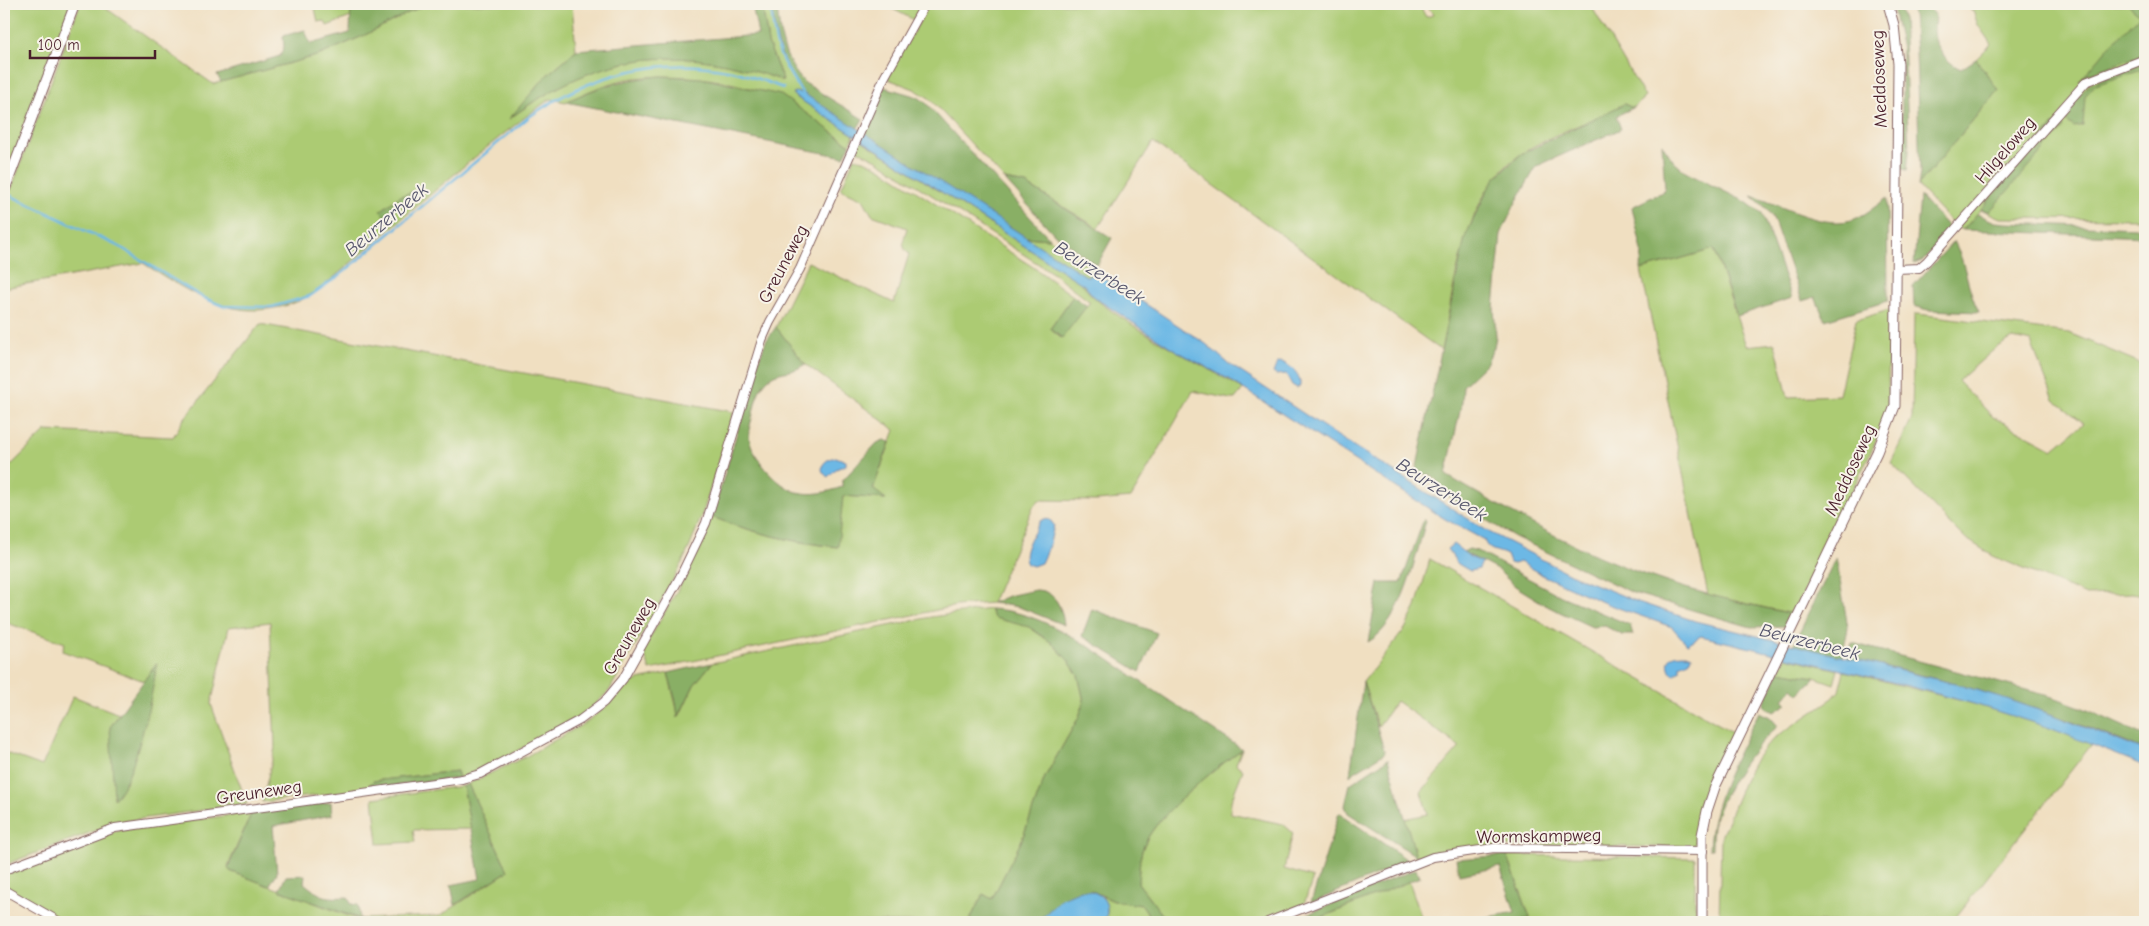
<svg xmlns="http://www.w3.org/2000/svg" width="2149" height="926" font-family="'Comic Neue',sans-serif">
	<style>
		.green { fill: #accb73; stroke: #7b754f; fill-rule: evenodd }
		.forest { fill: #89af65; stroke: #6a6748 }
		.water { fill: #6cb8e5; stroke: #5b6c88 }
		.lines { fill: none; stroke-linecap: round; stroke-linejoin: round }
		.stream { stroke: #6cb8e5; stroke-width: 2.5 }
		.minor-casing { stroke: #846260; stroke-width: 10 }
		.tertiary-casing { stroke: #846260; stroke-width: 11 }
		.minor { stroke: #fff; stroke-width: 8 }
		.tertiary { stroke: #fff; stroke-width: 9 }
		.labels { text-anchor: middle; stroke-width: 4; stroke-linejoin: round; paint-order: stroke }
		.street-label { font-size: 18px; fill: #4a1f2b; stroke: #f7f3e8 }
		.water-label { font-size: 19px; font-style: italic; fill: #56556c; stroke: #f7f3e8 }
	</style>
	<rect width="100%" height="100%" fill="#f7f3e8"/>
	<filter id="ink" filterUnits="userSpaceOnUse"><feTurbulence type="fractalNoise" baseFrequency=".02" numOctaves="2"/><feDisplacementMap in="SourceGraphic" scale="10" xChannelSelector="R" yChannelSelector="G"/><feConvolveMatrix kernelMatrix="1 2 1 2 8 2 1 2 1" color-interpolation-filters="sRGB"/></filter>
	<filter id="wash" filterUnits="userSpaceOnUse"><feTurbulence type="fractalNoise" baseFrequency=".0096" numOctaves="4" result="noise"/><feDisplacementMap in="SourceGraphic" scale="20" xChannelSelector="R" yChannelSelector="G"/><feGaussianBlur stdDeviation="1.12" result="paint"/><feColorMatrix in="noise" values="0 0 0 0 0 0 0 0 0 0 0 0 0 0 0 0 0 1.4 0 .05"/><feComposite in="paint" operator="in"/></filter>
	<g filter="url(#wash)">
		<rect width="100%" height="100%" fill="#f0dfc1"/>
		<path class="green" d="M4,4H73L8,175H4Z
			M80,4H100L213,84L320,55L365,35L426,4H572L576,50L546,76L512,117C600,51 680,43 783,80L768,43L762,4H772L774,28L783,61L803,93L793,95L854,135L850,145C830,129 810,119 788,107C778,102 768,95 758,91C720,77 663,72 623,80C603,85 584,93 566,102L551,99L547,101C489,143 434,192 379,238C355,258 332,282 305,298C291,306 273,309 257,310C214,311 178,285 143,263L4,288V202L12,187Z
			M314,4H351V17L327,26L325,21L318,22Z
			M883,4H923L914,20Z
			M930,4H1419L1426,17L1433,15L1427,4H1590L1645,97L1633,108L1624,104C1592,122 1550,134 1521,154C1463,193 1455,287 1441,350L1153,142L1098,228L1026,184L1005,180L929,98L914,89L888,79L890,71Z
			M1974,4H2128L2145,19V219L2000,218L1981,209L1963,230L1955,226L1918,186L1998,90L1976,59L1991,44L1978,25L1973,11H1971L1969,5Z
			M861,140L1084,285C1093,309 1216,372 1243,389L1235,399H1230L1193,391L1131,498L1096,501L1039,500L1033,507L992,603L956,606L650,670L643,650L685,577L712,517C754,533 792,542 837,547L843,496L885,499L873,489L895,430L805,364L776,327L808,262L894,303L909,254C900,246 904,239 907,228L872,215L863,199L841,189L854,158L864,160L880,168L1033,267L1073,296L1050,329L1061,338L1090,302L1057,276L877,160L857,150Z
			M1025,237L1050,239L1094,270V274L1086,276Z
			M1714,249L1746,346L1775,343L1788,397L1839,395L1856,320L1889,310L1888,416L1793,614L1708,595L1641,270Z
			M1918,314L2069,333L2145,365V595L2132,593L2086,595L1993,556L1962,536L1891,463L1912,418L1914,315ZM2013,338L2031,342L2054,400L2084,423L2053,449L1993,417L1958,381L1997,347Z
			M260,324L734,412L704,509L690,546L678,571L609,691L584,715L489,766L459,778L457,771L373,781L371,789L262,802L275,748L270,622L229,627L211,704L247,804L118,822L4,865V752L42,766L73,696L119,714L110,728L126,783L150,699L156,664L144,681L62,651L65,643L4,622V472L46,431L173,437L184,419Z
			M1430,559L1734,733L1700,800L1695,845L1691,847L1512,846L1416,856L1405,819L1428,814L1421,792L1460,747L1396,701L1378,727L1363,682L1405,629L1416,607Z
			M990,609L991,613L1029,627L1052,643L1068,660L1078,675L1084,701L1079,717L1045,777L1021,842L992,899L983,894L969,922H64L4,886V875L115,831L252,812L228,866L230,871L357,919L440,916L508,871L468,784L525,757L585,723L606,707L622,684L668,673L679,717L694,685L712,663L931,617Z
			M1786,657L1838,670L1834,684L1814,677L1779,671Z
			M1844,671L1974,704L2047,727L2092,744L1952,922H1719L1721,837L1744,781L1757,757L1773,739L1833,698L1839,691Z
			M1242,749L1236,764L1243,770L1231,801L1230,813L1283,824L1293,833L1284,869L1313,878L1304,904L1278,915L1253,922H1168L1138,883C1139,870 1139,858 1144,845C1157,814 1214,770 1242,749Z
			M463,786L471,829L413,830L415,842L378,844L373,798Z
			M1507,855L1695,858V922H1517L1530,917Z
			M1409,881L1423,922H1311Z
			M1102,896L1114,901L1142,905L1147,912L1149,922H1104C1109,911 1108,906 1102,896Z"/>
		<path class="forest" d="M351,4H377L378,6L385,4H426L365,35L320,55L221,82L217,75L280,56L284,47L283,36L305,30L310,44L350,33Z
			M752,4H762L768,43L783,81C678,42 599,52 509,119L546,76L576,50L758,35Z
			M772,4H777C779,33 783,61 805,83L863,119L857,129C847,122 809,100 803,93C781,63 775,40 772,4Z
			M1892,4H1897L1903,17L1909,152L1907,170L1902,169V49Z
			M1909,4H1924L1935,14C1935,21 1933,31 1935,39C1938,51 1950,65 1961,69L1976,59L1998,90L1918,186L1920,173L1916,52L1913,14Z
			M2127,4H2145V54L2088,74L2079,82L2106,50L2140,15Z
			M2145,63V69L2095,85L2085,96L2083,125L2074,127L2061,117L2090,84Z
			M661,76L701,78L781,95L850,145L844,157L566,102C601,85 623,80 661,76Z
			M884,87L918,97L925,102L1050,239L1025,237L864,133Z
			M1624,104L1633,108L1616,116L1621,129L1537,166L1531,176L1515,204L1501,234L1494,308L1496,336L1494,347L1486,364L1463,386L1462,402L1446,475C1504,509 1563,543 1625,567C1679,589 1736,602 1793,614L1787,626L1751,627L1633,593L1515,537L1467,509L1451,498L1432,475H1426L1416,471L1465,237L1488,189L1495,178L1521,154Z
			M2057,121L2064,127L1989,212L1981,209Z
			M1662,144L1674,162L1687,173L1746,202L1762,214L1792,298L1737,316L1714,249L1641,270L1642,251L1632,207L1662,192L1665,189Z
			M1005,180L1026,184L1112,238L1097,265L1056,236Z
			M418,190L387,218L380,211L400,196Z
			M1752,196C1782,205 1826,232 1857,218C1868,213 1877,205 1887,198L1888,301L1825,320L1815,297L1802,301L1773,218L1766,208Z
			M1920,196L1951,230L1922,261L1914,264Z
			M1977,214L1995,222L2005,223L2139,228L2145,229V237L1963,230Z
			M1954,241C1966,263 1967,289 1979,312L1928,310L1914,306L1913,286Z
			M1073,296L1087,306L1062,338L1050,329Z
			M776,327L805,364C791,376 775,367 763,385C757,393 755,404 753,414C752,420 749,426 749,433C748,454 778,487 797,492C813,496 828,492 842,487V481L877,443L884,440L890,442L873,489L886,499L843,496L838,547C792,542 754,533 712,517L758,362L766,341Z
			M1424,519L1426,521C1415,556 1403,623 1368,642L1379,583H1401Z
			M1469,549L1477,551L1561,596L1630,625L1633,635H1622L1605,626L1592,627L1549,607L1515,586L1499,571L1463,552Z
			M1836,557L1848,628L1842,657L1793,646Z
			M1035,590C1055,590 1062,607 1064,625L1019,607L992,603L1008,596Z
			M990,609C1043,610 1100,654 1143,683C1176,705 1209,727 1242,749C1214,770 1157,814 1144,845C1139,857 1139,870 1138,883L1168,922H1149L1147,912L1142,905L1114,901L1090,890L1040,918L1037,922H969L983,894L992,899L1021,842L1045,777L1079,717L1084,701L1078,675L1068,660L1052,643L1029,627L994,618Z
			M1092,609L1157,633L1140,672L1082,636Z
			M1852,643L2056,698L2083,708L2145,736V751C2124,741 2101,733 2078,724C2004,696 1926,674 1848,659Z
			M157,663C153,693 135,780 114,799L110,727Z
			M712,663L694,685L678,718L676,702L668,673Z
			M1779,671L1814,677V679L1798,694L1792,688L1783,699L1787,704L1774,712L1765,707L1764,703Z
			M1363,682L1385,753L1350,775Z
			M1759,712L1770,717L1778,726C1749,751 1726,785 1714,822C1712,830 1712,840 1712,849H1709C1711,800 1737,756 1759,712Z
			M1388,759L1416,856L1348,813L1345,806L1350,784Z
			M457,771L459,778L371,789L370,784L373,781Z
			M468,784L508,871L455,905L451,885L480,879L463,786Z
			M331,802L332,815L273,826L277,873L269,886L230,871L228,868L252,812Z
			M1339,813L1409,861L1311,903Z
			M1507,855L1530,918L1517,922H1461L1515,912L1500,867L1459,875L1456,859Z
			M1416,869L1420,877L1310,922H1305L1303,916Z
			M305,875L304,883C322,898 326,898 348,897L351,904L358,905L360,919L279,890L286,876Z"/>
		<path class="water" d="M794,92L803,93L1086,276L1099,275L1132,295L1206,344L1229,364L1339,437L1489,532L1570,574L1638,602L1695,621L1956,684L2007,699L2053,715L2145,751V766L2047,727L1974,704L1908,686L1701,636L1687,644L1672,627L1607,604L1544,576L1520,562L1514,564L1510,563L1507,555C1497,550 1488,552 1484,540L1445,519L1228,379L1175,350L1095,298L1084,285L793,95Z
			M1282,362C1292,367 1301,374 1300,386L1297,388L1292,385L1286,374L1276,375L1273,373L1277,363Z
			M836,457L846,461V465L836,469L828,477C816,469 824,459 836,457Z
			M1044,519L1050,520L1054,525L1050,543L1041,563L1033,566L1027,564C1020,552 1035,532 1040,521Z
			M1453,544L1470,557L1482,562L1479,569L1470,571L1458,564L1447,549Z
			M1687,654L1692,656L1691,660L1680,665V670L1674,675C1668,671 1665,658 1675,655C1678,654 1684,654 1687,654Z
			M1081,890C1101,890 1113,903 1104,922H1037L1062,898Z"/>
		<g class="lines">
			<path class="stream" d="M771,4C774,47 779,59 803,94
				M5,193L120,247L202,297L223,306L272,307L310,296L340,275L529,117C588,75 660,55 732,71C750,75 766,82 783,88"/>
		</g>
	</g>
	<g filter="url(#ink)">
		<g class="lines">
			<g class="minor-casing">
				<path id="minor" d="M1897,269L1919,268L1927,261L2086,82L2145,59
					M4,870L115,828L462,779L480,774L580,720L604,702L623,679L680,577L706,523L762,340L770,322L800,269L884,78L925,4
					M4,890L60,922
					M1268,922L1433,857L1494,848L1703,851"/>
			</g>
			<g class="tertiary-casing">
				<path id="tertiary" d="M4,192L75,4
					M1702,922V835L1707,811L1715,787L1877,452L1895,406L1898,64L1894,25L1888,4"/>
			</g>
			<use href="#minor" class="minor"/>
			<use href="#tertiary" class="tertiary"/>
		</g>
	</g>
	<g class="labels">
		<g class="street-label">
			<text transform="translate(1879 79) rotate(-92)" y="6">Meddoseweg</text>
			<text transform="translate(2005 150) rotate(-49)" y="6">Hilgeloweg</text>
			<text transform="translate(783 264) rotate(-62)" y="6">Greuneweg</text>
			<text transform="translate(1850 470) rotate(-65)" y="6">Meddoseweg</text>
			<text transform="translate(629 636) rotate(-60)" y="6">Greuneweg</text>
			<text transform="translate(259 792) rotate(-8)" y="6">Greuneweg</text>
			<text transform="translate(1539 836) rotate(-1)" y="6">Wormskampweg</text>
		</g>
		<g class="water-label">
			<text transform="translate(386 219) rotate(-40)" y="7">Beurzerbeek</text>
			<text transform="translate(1100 272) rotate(32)" y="7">Beurzerbeek</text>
			<text transform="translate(1442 489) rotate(32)" y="7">Beurzerbeek</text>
			<text transform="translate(1810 641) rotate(14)" y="7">Beurzerbeek</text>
		</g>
	</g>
	<rect width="2149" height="926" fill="none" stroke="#f7f3e8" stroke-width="20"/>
	<path d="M30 50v8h125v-8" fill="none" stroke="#4a1f2b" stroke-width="2.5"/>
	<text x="38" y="50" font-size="15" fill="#4a1f2b" stroke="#f7f3e8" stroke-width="4" paint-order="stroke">100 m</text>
</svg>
